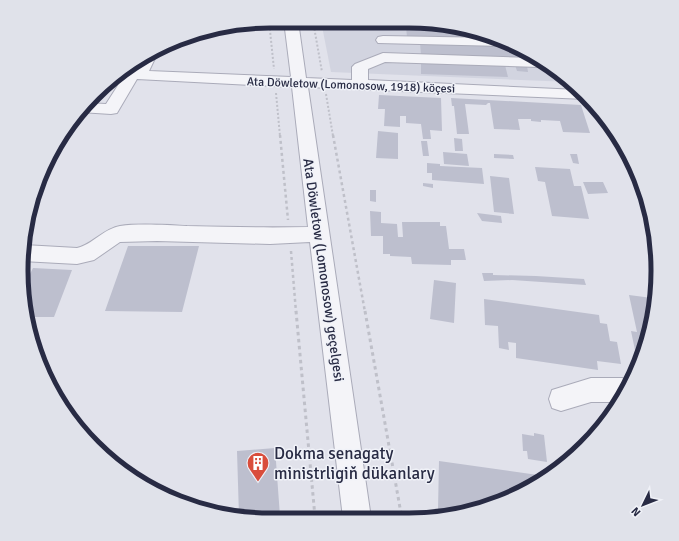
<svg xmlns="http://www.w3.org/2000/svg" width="679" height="541" font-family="Signika,sans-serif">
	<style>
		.built { fill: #d2d4e0 }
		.building { fill: #bdbfce }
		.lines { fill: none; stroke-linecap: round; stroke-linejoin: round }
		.minor-casing { stroke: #aaabb9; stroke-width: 2 }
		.path-far2 { stroke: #bfc0c9; stroke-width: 2; stroke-dasharray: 2 2; stroke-linecap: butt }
		.path-far1 { stroke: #bfc0c9; stroke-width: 2.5; stroke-dasharray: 3 3; stroke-linecap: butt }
		.path { stroke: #bfc0c9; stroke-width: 3; stroke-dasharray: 3.5 3.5; stroke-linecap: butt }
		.minor { fill: #f4f4f8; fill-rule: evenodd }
		.labels { text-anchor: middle; stroke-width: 3; stroke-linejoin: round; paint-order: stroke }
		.far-street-label { font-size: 12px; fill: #282b44; stroke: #f0f2f8 }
		.street-label { font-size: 14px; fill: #282b44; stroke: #f0f2f8 }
		.near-poi-label { font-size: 17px; fill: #282b44; stroke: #f0f2f8; text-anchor: start }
		.rim { fill: none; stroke: #282b44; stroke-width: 5 }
	</style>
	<rect width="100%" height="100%" fill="#e1e2eb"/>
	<path class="built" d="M321,21L425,22L489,34L571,82L331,72Z"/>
	<path class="building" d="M406,27L459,28L489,34L498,39L407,37Z
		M420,43L510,46L531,58L421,55Z
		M421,61L505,65L508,77L421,74Z
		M515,65L527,66L528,72L517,71Z
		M379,95L441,98L442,131L430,130L431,139H423L421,124L406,123V116H400V127L384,126L385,109H378Z
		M451,98L581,105L590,133L563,132L560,121L541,120V122L531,121V119H518L520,130L494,129L490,103H488L486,105L465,104L469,134H457L454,106H452Z
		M378,131L398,133V159L376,158Z
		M454,138L462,139L463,151H455Z
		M421,141H427L429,156H423Z
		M443,152L467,154L469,166L444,164Z
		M494,154L513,155L514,159L494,158Z
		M570,154H577L579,164L573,163Z
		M427,163L440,164V166L482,168L484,184L432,180V173H427Z
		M535,167L570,169L574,186H581L589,219L552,216L545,182L538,181Z
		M490,176L509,178L514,214L494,212Z
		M583,182H603L608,193L588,194Z
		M423,183L433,184V188L423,186Z
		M370,190H376V202L370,201Z
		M370,211L381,212V223L397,224L398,237H403L402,222H440V226H446L449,249H464L466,260H451V265L412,264L411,257L390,256V254H383V236H371Z
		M477,213L501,216L502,223L482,221Z
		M128,246H199L182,312L105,311Z
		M33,268L72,270L54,317H27L23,288Z
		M482,273H493V275L536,276L584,279L586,285L512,280L484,281Z
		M434,280L456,283L454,323L430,319Z
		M629,295L652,298L649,335L639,356L636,355L631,331L637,332Z
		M484,299L599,315L600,323L607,324L610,341L617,342L621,364L597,361L598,370L516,358V343L508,342L509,350L499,348L498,326L485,325Z
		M534,433L544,435L547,462L528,459L527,451H523L522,434L534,436Z
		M275,448L280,516H239L237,451Z
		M439,461L545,476L533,487L488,507L449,515L444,514V511L438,510Z"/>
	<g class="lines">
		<g class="minor-casing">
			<path id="minor" d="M284,21H298L306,78L352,80V67L355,64L383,53L530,58L544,66L539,67L385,62L368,69V80L579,90L586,99L308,87L371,518H343L310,242L270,244L157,241L120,242L94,260L77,264L22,261L24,245L77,248C92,245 103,229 120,226C139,223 167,225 187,226C227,227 268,228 308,227L292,87L137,79L117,113L111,114L80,112L87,103L106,104L122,79L116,78L126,70H134L140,59L157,50L158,52L149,71L291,77Z
				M377,21L425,22L442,25L436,28L383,27L378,26L376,23Z
				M383,36L495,38L508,45L503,46L378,43L376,40L378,37Z
				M591,378H622L627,380L617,402H591L561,411L552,408L549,399L552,390Z"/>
		</g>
		<path class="path-far2" d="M269,21L274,69
			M313,21L322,72
			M276,93L280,136
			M326,94L333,136"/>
		<path class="path-far1" d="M280,135L288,220
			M333,135L365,312
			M291,251L296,312"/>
		<path class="path" d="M296,311L315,517
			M365,311L402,519"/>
		<use href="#minor" class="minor"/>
	</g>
	<defs>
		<g id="building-pin" transform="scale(1.15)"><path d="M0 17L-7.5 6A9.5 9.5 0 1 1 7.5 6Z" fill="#d94d3c" stroke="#f0f2f8"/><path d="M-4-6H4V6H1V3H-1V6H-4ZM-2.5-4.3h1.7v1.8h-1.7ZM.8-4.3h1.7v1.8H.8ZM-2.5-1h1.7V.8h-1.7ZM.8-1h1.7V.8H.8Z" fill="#fff"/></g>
	</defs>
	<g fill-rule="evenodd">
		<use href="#building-pin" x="258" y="463"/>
	</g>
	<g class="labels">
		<g class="far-street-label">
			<text transform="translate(351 85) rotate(2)" y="4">Ata Döwletow (Lomonosow, 1918) köçesi</text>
		</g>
		<g class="street-label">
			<text transform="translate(324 270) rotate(82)" y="5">Ata Döwletow (Lomonosow) geçelgesi</text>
		</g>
		<g class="near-poi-label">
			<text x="274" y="459">Dokma senagaty<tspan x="274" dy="20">ministrligiň dükanlary</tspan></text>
		</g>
	</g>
	<path d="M0 0H679V541H0ZM270 28H409A242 242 0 0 1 651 270V271A242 242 0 0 1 409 513H270A242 242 0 0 1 28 271V270A242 242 0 0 1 270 28Z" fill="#e0e2ea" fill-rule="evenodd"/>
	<path class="rim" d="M270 28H409A242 242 0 0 1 651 270V271A242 242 0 0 1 409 513H270A242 242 0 0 1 28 271V270A242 242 0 0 1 270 28Z"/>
	<g transform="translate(643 505) rotate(227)" stroke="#f0f2f8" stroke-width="3" paint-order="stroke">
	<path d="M0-3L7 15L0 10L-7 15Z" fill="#282b44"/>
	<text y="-6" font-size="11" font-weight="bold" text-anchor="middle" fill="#282b44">N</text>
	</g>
</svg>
